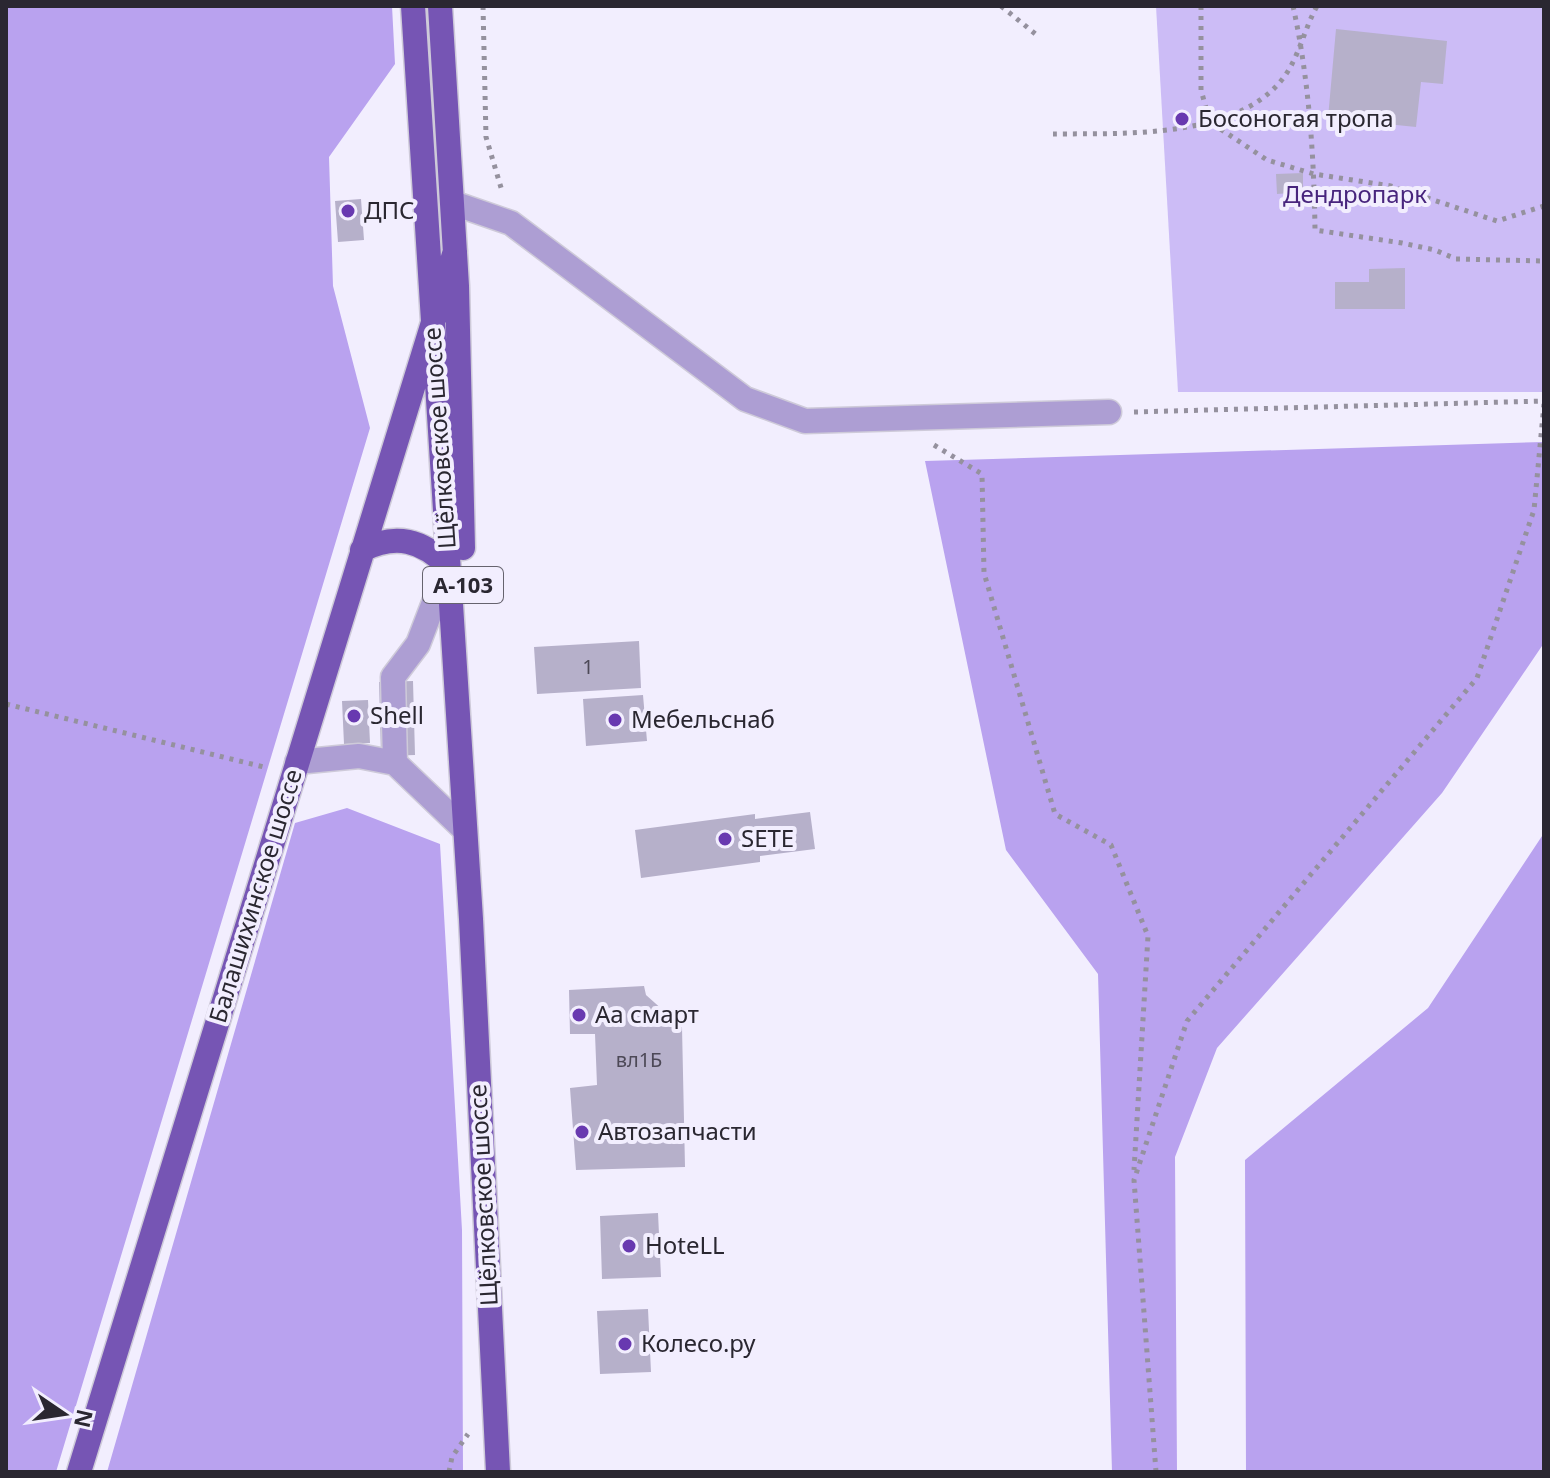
<svg xmlns="http://www.w3.org/2000/svg" width="1550" height="1478" font-family="'Noto Sans',sans-serif">
	<style>
		.green { fill: #ccbcf6 }
		.forest { fill: #b9a2ef }
		.building { fill: #b6b0ca }
		.lines { fill: none; stroke-linecap: round; stroke-linejoin: round }
		.minor-casing { stroke: #cecad9; stroke-width: 27 }
		.major-casing { stroke: #cecad9; stroke-width: 27 }
		.path { stroke: #95919e; stroke-width: 5; stroke-dasharray: 4 6; stroke-linecap: butt }
		.minor { stroke: #ad9ed3; stroke-width: 24 }
		.major { stroke: #7655b4; stroke-width: 24 }
		.poi-dot { fill: #6839b0; stroke: #f2eefe; stroke-width: 3 }
		.labels { text-anchor: middle; stroke-width: 8; stroke-linejoin: round; paint-order: stroke }
		.number-label { font-size: 20px; fill: #4d4957 }
		.shield { fill: #f2eefe; stroke: #66636e; stroke-width: 2 }
		.shield-label { font-size: 22px; font-weight: bold; fill: #2a2731 }
		.poi-label { font-size: 24px; fill: #2a2731; stroke: #f2eefe; text-anchor: start }
		.park-label { font-size: 24px; fill: #48257d; stroke: #f2eefe }
		.street-label { font-size: 24px; fill: #2a2731; stroke: #f2eefe }
	</style>
	<rect width="100%" height="100%" fill="#f2eefe"/>
	<path class="green" d="M1156,6H1544V392H1178Z"/>
	<path class="forest" d="M6,6H392L395,64L329,157L333,286L370,428L56,1472H6Z
		M1544,442V643L1442,793L1217,1048L1175,1157L1177,1472H1112L1098,974L1006,850L925,461Z
		M347,808L440,844L462,1230L463,1472H107L295,823Z
		M1544,833V1472H1246L1245,1160L1428,1008Z"/>
	<path class="building" d="M1336,29L1447,41L1443,84L1421,82L1416,127L1328,118Z
		M1303,173V192L1277,194L1276,174Z
		M361,199L364,240L338,242L335,201Z
		M1405,268V309H1335V282H1369V269Z
		M639,641L641,688L537,694L534,647Z
		M413,681L415,755L381,756L379,682Z
		M643,695L647,741L586,746L583,699Z
		M368,700L370,743L344,744L342,701Z
		M810,812L815,849L760,856V862L641,878L635,830L755,814V819Z
		M644,986L646,995L682,1027L685,1167L576,1170L570,1088L597,1085L595,1034H570L569,990Z
		M658,1213L661,1277L602,1279L600,1216Z
		M648,1309L651,1372L600,1374L597,1311Z"/>
	<g class="lines">
		<g class="minor-casing">
			<path id="minor" d="M453,203L511,223L745,399L805,421L1109,412
				M448,566L418,644L393,677L395,763L465,830
				M297,762L359,756L395,763"/>
		</g>
		<g class="major-casing">
			<path id="major" d="M413,6L471,919L498,1472
				M440,6L457,286L463,548
				M362,550C396,533 422,540 448,566
				M79,1472L455,251"/>
		</g>
		<path class="path" d="M483,6L486,137L502,191
			M1001,6L1038,36
			M1201,6V90L1210,122L1267,160L1314,174L1391,186L1497,221L1544,206
			M1293,6C1309,79 1314,156 1315,230L1402,243L1435,250L1456,259L1544,261
			M1053,134C1125,133 1255,141 1293,62C1302,44 1307,24 1317,6
			M1134,412L1544,401
			M934,445L982,474L984,573L1055,814L1111,845L1148,936L1134,1170
			M6,704L268,768
			M449,1472L452,1457L468,1434
			M1156,1472L1134,1180L1187,1021L1477,678L1534,510L1544,404"/>
		<use href="#minor" class="minor"/>
		<use href="#major" class="major"/>
	</g>
	<g class="poi-dot">
		<circle cx="1182" cy="119" r="8"/>
		<circle cx="348" cy="211" r="8"/>
		<circle cx="354" cy="716" r="8"/>
		<circle cx="615" cy="720" r="8"/>
		<circle cx="725" cy="839" r="8"/>
		<circle cx="579" cy="1015" r="8"/>
		<circle cx="582" cy="1132" r="8"/>
		<circle cx="629" cy="1246" r="8"/>
		<circle cx="625" cy="1344" r="8"/>
	</g>
	<g class="labels">
		<g class="number-label">
			<text x="588" y="674">1</text>
			<text x="639" y="1067">вл1Б</text>
		</g>
		<rect class="shield" x="423" y="567" width="80" height="36" rx="6"/>
		<g class="shield-label">
			<text x="463" y="593">А-103</text>
		</g>
		<g class="poi-label">
			<text x="1198" y="127">Босоногая тропа</text>
			<text x="364" y="219">ДПС</text>
			<text x="370" y="724">Shell</text>
			<text x="631" y="728">Мебельснаб</text>
			<text x="741" y="847">SETE</text>
			<text x="595" y="1023">Аа смарт</text>
			<text x="598" y="1140">Автозапчасти</text>
			<text x="645" y="1254">HoteLL</text>
			<text x="641" y="1352">Колесо.ру</text>
		</g>
		<g class="park-label">
			<text x="1355" y="203">Дендропарк</text>
		</g>
		<g class="street-label">
			<text transform="translate(440 438) rotate(-94)" y="8">Щёлковское шоссе</text>
			<text transform="translate(256 896) rotate(-73)" y="8">Балашихинское шоссе</text>
			<text transform="translate(484 1195) rotate(-93)" y="8">Щёлковское шоссе</text>
		</g>
	</g>
	<rect width="1550" height="1478" fill="none" stroke="#2a2731" stroke-width="16"/>
	<g transform="translate(64 1414) rotate(103)" stroke="#f2eefe" stroke-width="6" paint-order="stroke">
	<path d="M0-6L14 30L0 20L-14 30Z" fill="#2a2731"/>
	<text y="-12" font-size="22" font-weight="bold" text-anchor="middle" fill="#2a2731">N</text>
	</g>
</svg>
